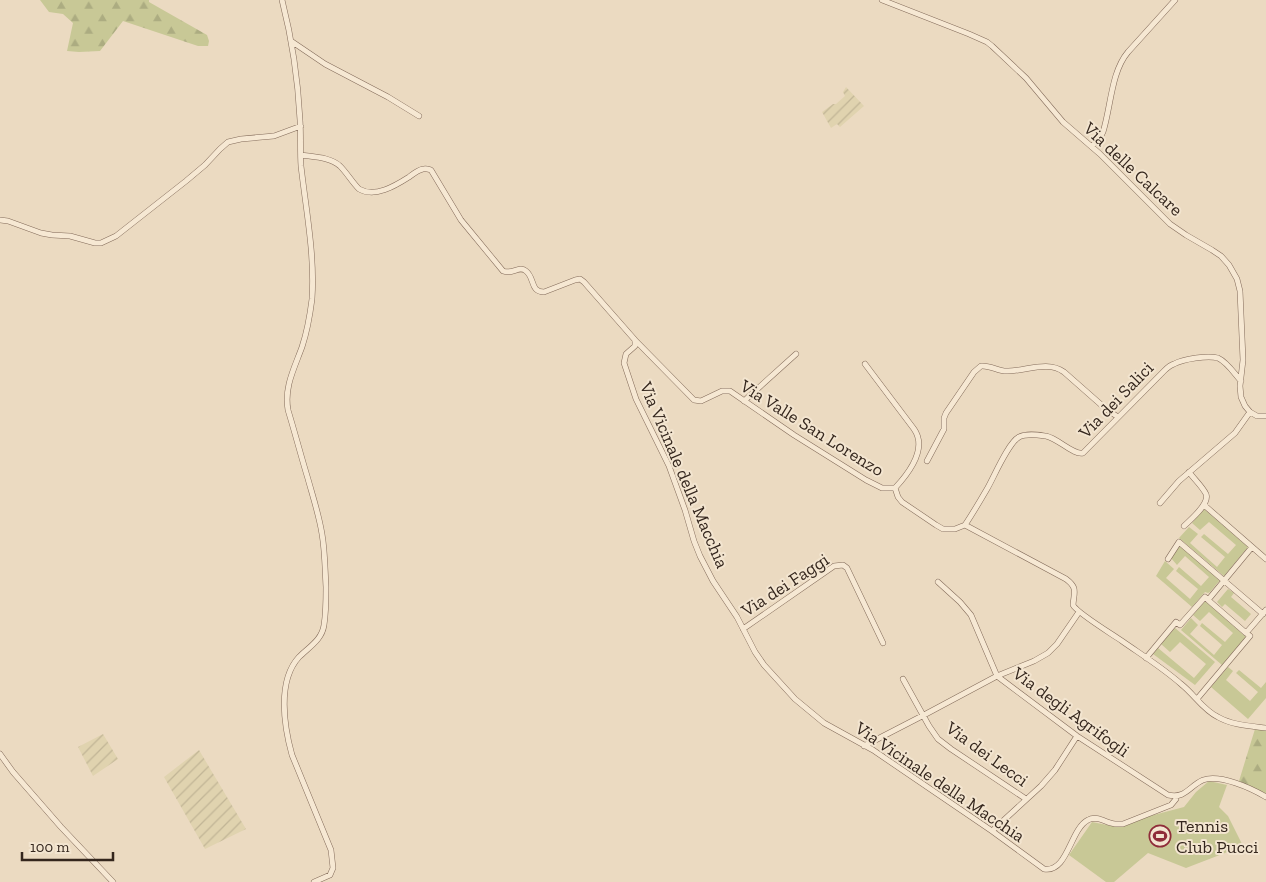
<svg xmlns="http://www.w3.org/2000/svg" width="1266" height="882" font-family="'Zilla Slab',serif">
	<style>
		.farmland { fill: url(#farmland-furrows) }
		.green { fill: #c8c896 }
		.forest { fill: url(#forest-firs) }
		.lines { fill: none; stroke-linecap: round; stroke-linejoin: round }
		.street-casing { stroke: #836b5a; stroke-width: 6 }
		.street { stroke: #f6e8d3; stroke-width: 5 }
		.labels { text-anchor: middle; stroke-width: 4; stroke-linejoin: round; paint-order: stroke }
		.street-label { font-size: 18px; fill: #34261d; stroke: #f3e5d0 }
		.poi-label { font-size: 18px; fill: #34261d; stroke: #f3e5d0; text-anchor: start }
	</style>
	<defs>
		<pattern id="farmland-furrows" width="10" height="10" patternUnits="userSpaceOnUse" patternTransform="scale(1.25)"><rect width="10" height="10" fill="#e0d3af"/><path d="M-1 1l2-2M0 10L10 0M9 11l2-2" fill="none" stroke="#c1b596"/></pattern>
		<pattern id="forest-firs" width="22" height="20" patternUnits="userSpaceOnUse" patternTransform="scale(1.25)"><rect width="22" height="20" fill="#c8c896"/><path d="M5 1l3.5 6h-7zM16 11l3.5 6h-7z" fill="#acac81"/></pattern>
	</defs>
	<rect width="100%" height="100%" fill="#ebdac1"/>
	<path class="farmland" d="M846,87L864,106L840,127L837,124L831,128L822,112L833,104H836L845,96L843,92Z
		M103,734L118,759L93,776L78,747Z
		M199,750L246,829L205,849L164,777Z"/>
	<path class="green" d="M1204,509L1248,547L1224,576L1179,538L1189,527L1198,534L1190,543L1217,567L1225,557L1201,537L1204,534L1228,554L1236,545L1209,522L1200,530L1192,523Z
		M1180,546L1220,580L1210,592L1208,593L1205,592L1192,607L1156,576L1165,561L1174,569L1166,578L1190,599L1198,589L1176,571L1179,567L1201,586L1209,577L1185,556L1177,565L1171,558L1179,547Z
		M1228,589L1234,593L1231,597L1251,614L1245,621L1225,604L1222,607L1217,602Z
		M1205,601L1246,637L1222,665L1181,630L1191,618L1198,625L1190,634L1214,655L1222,645L1200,626L1202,623L1225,642L1233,633L1209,612L1200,621L1193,615Z
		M1175,628L1215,662L1195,685L1153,654L1158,648L1194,678L1206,664L1180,642L1170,652L1161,644Z
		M1228,667L1233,671L1226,680L1250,701L1258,692L1236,673L1239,670L1261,688L1266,682V698L1248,719L1211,687Z
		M1209,781L1227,785L1219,807L1228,816L1243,846L1186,868L1148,853L1114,882H1106L1069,855L1092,822L1112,826L1184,807L1196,792Z"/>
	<path class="forest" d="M40,0H149V2L207,35L209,41L208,46H198L123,21L100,51L79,52L67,51L73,23L63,14L49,12Z
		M1255,729L1266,730V794L1239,781Z"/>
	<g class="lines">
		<g class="street-casing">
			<path id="street" d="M282,0C292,39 298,80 300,120C301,136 300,151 301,166C306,210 315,255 312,299C310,315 307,332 302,347C294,369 284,387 288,410C295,433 301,456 308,479C313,497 319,515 322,534C325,551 325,570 326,587C326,600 326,613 324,625C322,640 309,647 299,657C277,681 284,726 292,755L331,850L333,868L330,875
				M882,0L969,34L987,42L992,46L1026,78L1063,122L1100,154L1170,224L1186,235L1212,250L1221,256L1229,265L1237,279L1240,291L1243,360L1240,386L1241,397L1245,406L1250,412L1257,416H1266
				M291,41L325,64L388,97L419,116
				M1092,146L1100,138L1103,132C1111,107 1111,72 1128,52L1175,0
				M301,155C314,157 330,157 340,166C347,173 352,182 359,189C375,198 395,186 409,177C413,174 418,170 423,169C426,168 428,169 431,170L461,220L503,271C513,275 519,265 526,271C535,278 530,292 544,292L575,280L580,279L584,282L635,340V346L626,354L624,363L636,399L669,466L685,510L694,541L700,556L713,581L737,617L755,652L764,665L795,699L824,723L873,750L992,831L1044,869C1068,873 1070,829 1088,820C1097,815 1106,823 1115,824C1115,824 1122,824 1123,824L1171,805L1176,799V796
				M0,220L8,221L41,233L52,235L70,236L95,243H101L116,236L186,181L205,165L220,149L228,142L241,139L274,136L301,126
				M635,340L694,400L701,401L722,391H730L794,435L866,480L882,488H895L898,497L902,502L936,525L943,529H955L965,525L1066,579C1078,588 1074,592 1073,605C1077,613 1112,634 1122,641C1142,655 1163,668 1181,684C1194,694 1203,710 1218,717C1232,725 1250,726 1266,728
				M865,364L914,429C928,449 909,473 895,488
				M744,401L796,354
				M927,461L944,429V418L946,413L974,372L981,366C991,365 999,372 1008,371C1026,371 1048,360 1064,372L1106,409L1118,417
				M1160,503L1179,481L1235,433L1250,412
				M1204,505L1266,559
				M965,525C973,513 980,501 987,489C994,477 1008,443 1019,437C1027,433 1038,435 1046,436C1059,439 1073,455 1083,453L1164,371C1167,368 1170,365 1174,364C1183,359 1208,355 1218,358C1227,362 1234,373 1241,381
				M1184,526C1190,520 1210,504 1206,494C1202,486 1194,479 1189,472
				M1168,559L1179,542L1263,614
				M938,582L960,602L971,615L997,676L1077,736L1168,795C1186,799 1189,786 1203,780C1220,774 1251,788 1266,797
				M1208,600L1246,633
				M743,629L834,566L843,565L847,568L883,643
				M1146,658L1176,622L1180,625L1205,597L1208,600L1252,547
				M903,679L929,726L938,739L951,749L1026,799
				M1197,699L1250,636L1246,633L1266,610
				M864,746L924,715L997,676L1034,661L1048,653L1057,644L1079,612
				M0,754L13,772L61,827L113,882
				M992,831L1041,786L1055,770L1077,736
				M314,882L330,875"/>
		</g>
		<use href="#street" class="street"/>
	</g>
	<defs>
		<g id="stadium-ring" transform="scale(1.125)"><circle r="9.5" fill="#f3e5d0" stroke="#8f2d39" stroke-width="1.5"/><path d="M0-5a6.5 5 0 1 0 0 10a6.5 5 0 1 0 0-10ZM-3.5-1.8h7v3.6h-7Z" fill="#8f2d39"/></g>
	</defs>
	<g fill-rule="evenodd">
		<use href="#stadium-ring" x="1160" y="836"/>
	</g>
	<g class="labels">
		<g class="street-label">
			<text transform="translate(1133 169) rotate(43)" y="6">Via delle Calcare</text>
			<text transform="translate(1116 400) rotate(-46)" y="6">Via dei Salici</text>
			<text transform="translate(812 428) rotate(32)" y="6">Via Valle San Lorenzo</text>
			<text transform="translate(684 475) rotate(67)" y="6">Via Vicinale della Macchia</text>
			<text transform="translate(785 585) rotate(-33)" y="6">Via dei Faggi</text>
			<text transform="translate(1071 712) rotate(36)" y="6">Via degli Agrifogli</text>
			<text transform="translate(987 754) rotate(36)" y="6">Via dei Lecci</text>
			<text transform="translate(940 782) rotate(34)" y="6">Via Vicinale della Macchia</text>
		</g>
		<g class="poi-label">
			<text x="1176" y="832">Tennis<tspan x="1176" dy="21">Club Pucci</tspan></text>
		</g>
	</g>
	<path d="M22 852v8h91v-8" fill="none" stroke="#34261d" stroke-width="2.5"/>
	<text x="30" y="852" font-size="15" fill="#34261d" stroke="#f3e5d0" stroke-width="4" paint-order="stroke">100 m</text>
</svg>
